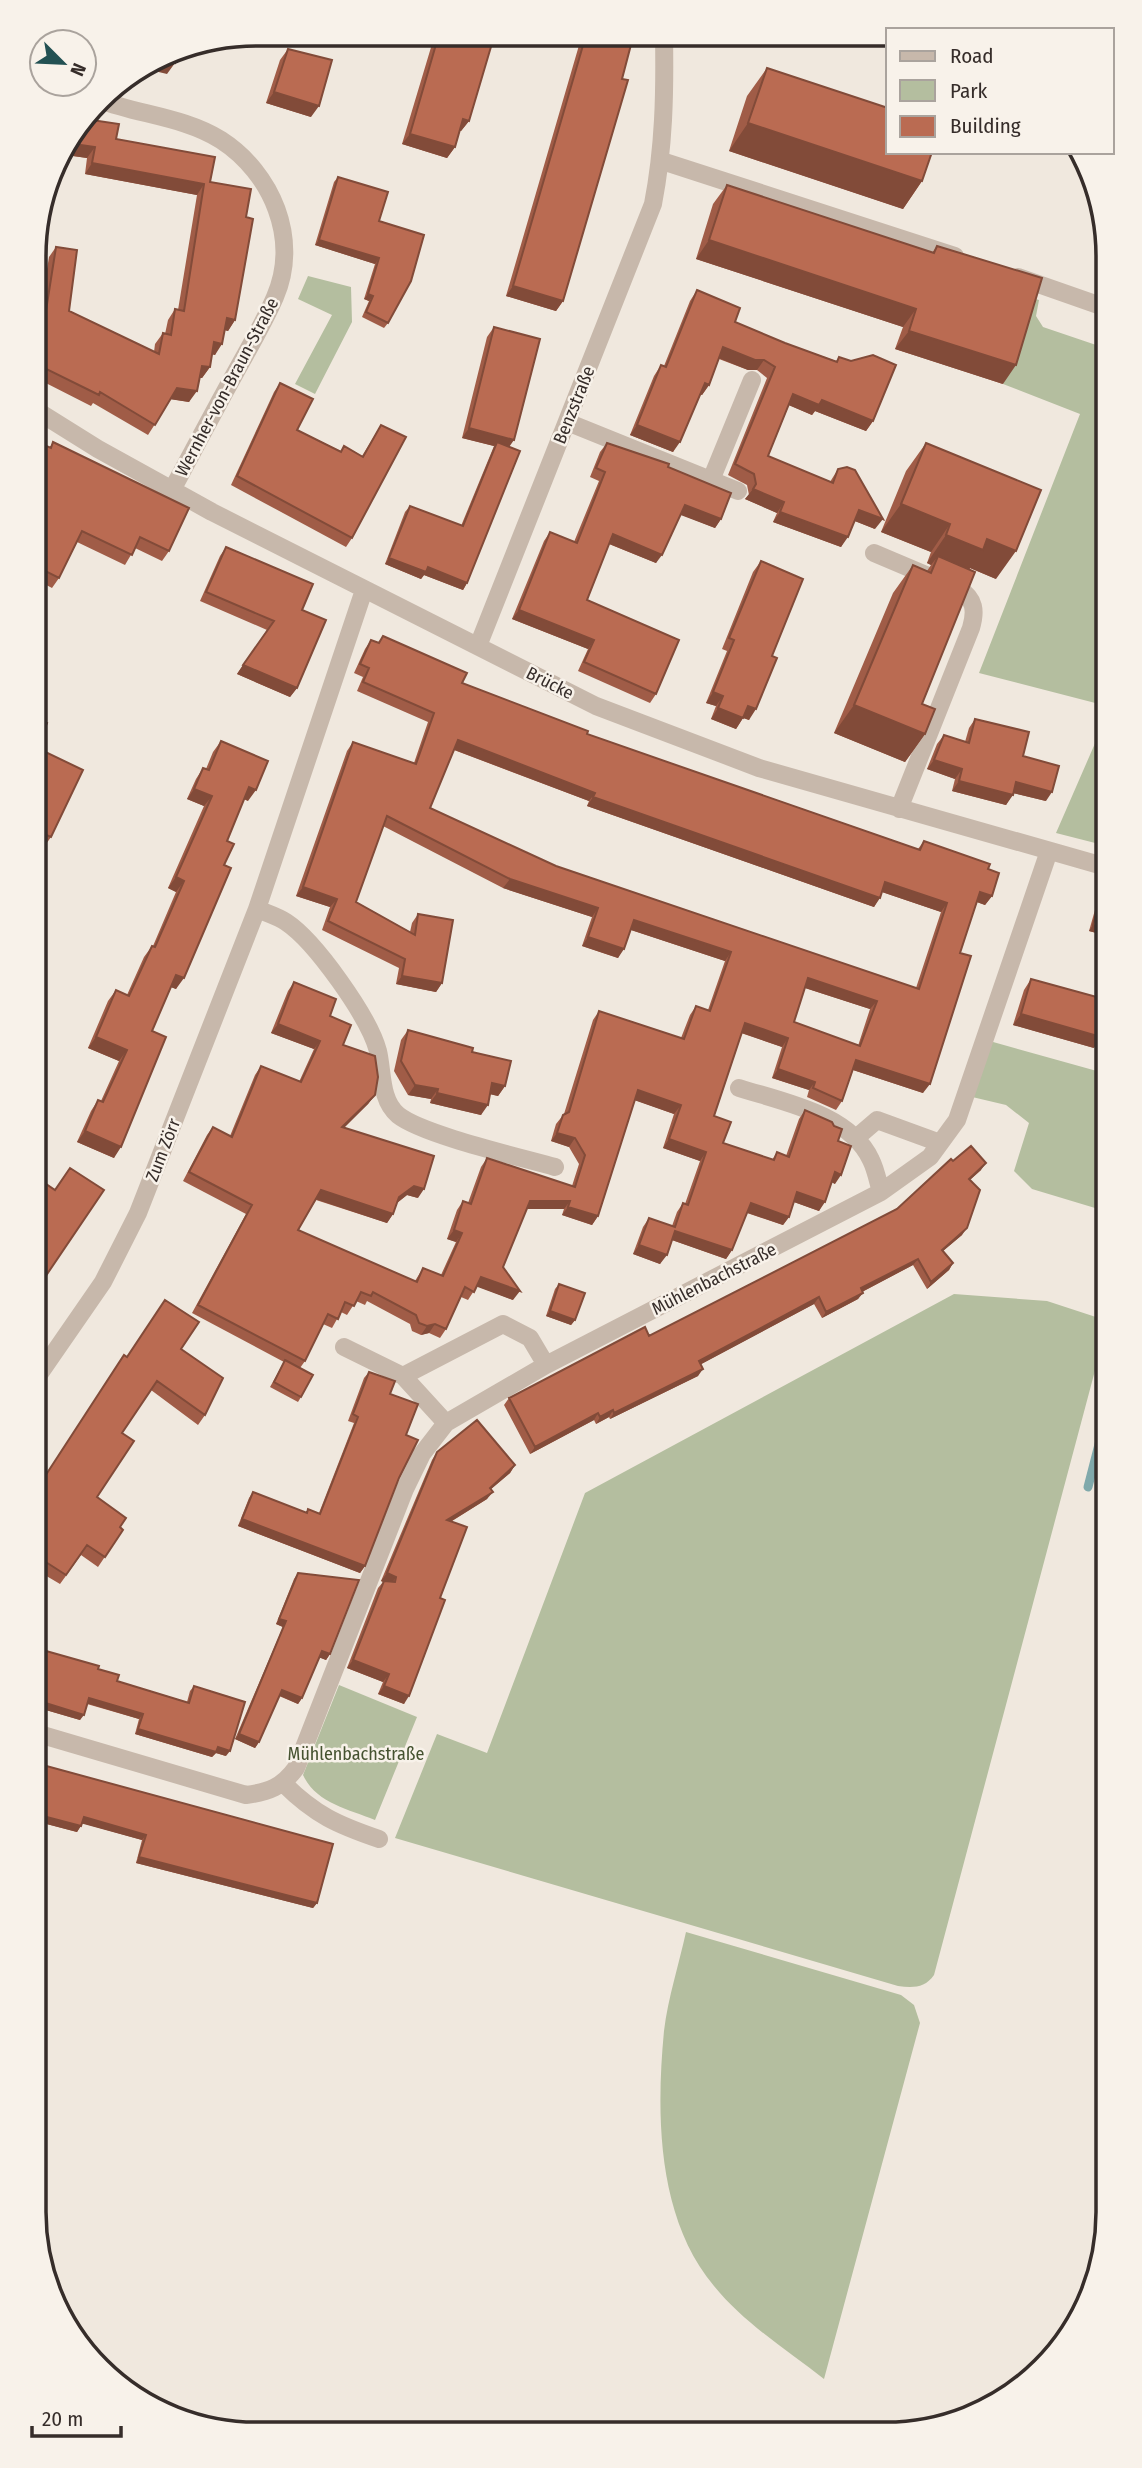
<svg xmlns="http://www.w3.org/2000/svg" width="1142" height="2468" font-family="'Fira Sans Condensed',sans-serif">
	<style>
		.green { fill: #b4be9f }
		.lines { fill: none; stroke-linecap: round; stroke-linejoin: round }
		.stream { stroke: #80a9ab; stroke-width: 9 }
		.minor { stroke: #c7b8ab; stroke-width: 18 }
		.wall { fill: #a05c47; fill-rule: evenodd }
		.shaded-wall { fill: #824b39 }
		.building { fill: #ba6b52; stroke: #824b39; stroke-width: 2; fill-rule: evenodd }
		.labels { text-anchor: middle; stroke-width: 5; stroke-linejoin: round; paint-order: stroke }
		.street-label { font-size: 18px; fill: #362d2a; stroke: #f8f2ea }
		.park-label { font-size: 18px; fill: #455230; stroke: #f8f2ea }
		.rim { fill: none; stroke: #362d2a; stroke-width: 3.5 }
	</style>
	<rect width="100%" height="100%" fill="#f0e8de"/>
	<path class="green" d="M308,276L351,287L352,322L315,394L295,384L332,315L298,299Z
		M1029,297L1039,300L1036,316L1043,327L1102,347L1103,705L979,673L1080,414L1003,384Z
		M1103,725V845L1056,833Z
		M986,1040L1104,1073L1105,1211L1032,1189L1014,1171L1029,1123L1006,1105L968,1096Z
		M954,1294L1047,1301L1105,1320V1333L934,1975C925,1988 913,1988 898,1986L395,1838L437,1734L487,1753L585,1493Z
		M339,1685L417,1717L375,1820C348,1809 316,1803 303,1775Z
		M686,1932L901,1995L914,2005L920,2023L824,2379C787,2350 744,2323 714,2286C657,2218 656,2115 664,2031C668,1998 679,1964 686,1932Z"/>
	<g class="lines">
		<path class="stream" d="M1088,1487L1105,1421"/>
		<path class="minor" d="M100,100C140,115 184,117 221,140C272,173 300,239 275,297C263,325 247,351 233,377C212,415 192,453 172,490
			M662,161L955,256
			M1018,277L1101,306
			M34,409L98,449L212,512L596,706L759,768L1103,866
			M567,422L738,491
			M711,480L752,380
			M874,553L959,589C975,599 976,611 971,628L899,809
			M478,646L653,204C664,147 665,93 664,36
			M257,909C266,913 277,916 286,922C315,941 369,1017 378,1051C383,1072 380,1100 398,1115C423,1135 520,1157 555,1167
			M739,1088C783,1102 850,1114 871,1160C876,1170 878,1182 881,1192
			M856,1138L877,1120L940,1143
			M344,1347L403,1376L446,1423
			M38,1376L103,1282L138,1213L257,909L364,590
			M403,1376L503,1324L530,1338L546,1365
			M39,1734L246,1795C269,1792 282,1787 296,1768L405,1489L422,1454L446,1423L546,1365L881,1192L930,1157L957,1120L1049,851
			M284,1784C315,1815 338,1825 379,1839"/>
	</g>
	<path class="wall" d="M435,34L488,35L469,121L461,131H459L455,147L447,158L402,144Z
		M582,35L627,36L563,301L556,311L506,296Z
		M288,49L311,117L266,103L280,60Z
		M767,68L922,181L903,209L729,151L747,96Z
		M85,119L116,139L210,182L246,217L235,320L228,331L225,330L215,355L212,354L210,367L202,378H199L189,402L171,399L148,435L93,403L91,406L34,377V304L40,311L49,257L56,247L69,311L154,352L155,344L163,333L165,334L168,320L175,309L178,310L197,195L85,174L87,158L59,154Z
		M338,177L379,221L388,323L384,328L362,317L369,301L364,299L375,264L315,245L334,182Z
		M727,185L932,253L937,246L1003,384L895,349L903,327L696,259L713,204Z
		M697,290L735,322L785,343L836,361L839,357L873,421L866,431L815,411L812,415L789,405L768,456L830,482L838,469L875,529L855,521L841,547L773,522L777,513L745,499L749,495L747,485L728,475L767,378L757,370H748L719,359L709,385L702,395L700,394L673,452L630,435L654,376L661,365L664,366L690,301Z
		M494,327L509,447L467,583L463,590L424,575L421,579L385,564L405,512L410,506L461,526L494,446L462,438L487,337Z
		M280,383L297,430L341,451L344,446L362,456L381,425L352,538L346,547L231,485L274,392Z
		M53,442L169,551L162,561L135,548L125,565L77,542L59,578L52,588L35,579V452L38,453L44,445L50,447Z
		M607,443L668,467L721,519L715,528L680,514L656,563L609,544L587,600L656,694L650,703L578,671L588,649L512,619L544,541L550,532L574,542L599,481L590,477L600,452Z
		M926,443L996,579L970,568L969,570L922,704L925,734L905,762L834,733L893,593L913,565L927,571L931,565L927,563L931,552L881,532L906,471Z
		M226,547L302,610L297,688L290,697L237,674L267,630L200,601L220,556Z
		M761,561L772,656L749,720L743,718L736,729L711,719L716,706L706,703L727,651L722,649L753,572Z
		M383,636L462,683L587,734L918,849L924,841L988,869L992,896L985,905L977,902L960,953L923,1093L853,1070L842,1101L836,1110L807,1097L809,1090L772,1078L782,1047L741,1033L714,1116L723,1143L772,1160L777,1152L786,1156L799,1119L805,1110L838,1141L835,1184L832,1182L819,1211L794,1202L789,1217L783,1225L747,1213L732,1250L726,1259L672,1240L660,1264L633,1254L643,1227L649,1218L672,1226L677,1212L683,1203L685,1204L700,1161L663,1148L674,1114L635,1100L598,1216L592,1225L562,1215L564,1209H526L503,1267L513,1300L477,1286L468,1300L461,1297L446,1329L440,1338L429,1333L421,1335L412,1331L410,1324L367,1301L365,1305L356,1301L347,1315L341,1312L332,1328L323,1324L305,1361L300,1368L301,1397L298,1402L270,1387L284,1362L192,1313L246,1214L183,1181L207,1135L213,1127L230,1136L255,1075L261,1066L299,1082L314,1049L271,1033L288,991L294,982L330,1016L343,1045L375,1095L368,1104L344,1127L418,1198L407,1195L397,1203L393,1214L387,1223L316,1200L298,1230L415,1281L423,1268L441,1275L456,1242L447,1239L457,1210L463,1201L468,1203L481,1167L487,1158L572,1186L579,1164L569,1147L551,1141L556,1124L564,1114L593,1020L599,1011L681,1038L690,1015L696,1006L708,1010L725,961L631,930L618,958L582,946L592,917L503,888L383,826L356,902L410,932L412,923L418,914L442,983L436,992L396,984L399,968L322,930L330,907L296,896L347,751L353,742L414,763L428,722L357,691L363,677L354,673L365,649L371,640L378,643ZM454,750L589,801L587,806L874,907L882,892L941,912L916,988L556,866L430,808ZM805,988L870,1009L858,1046L794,1022Z
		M35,718L37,748L51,837L44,847L36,843Z
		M975,719L1023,756L1046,801L1013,793L1006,805L952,791L955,779L927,769L937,744L944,735L965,742L969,728Z
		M221,741L248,801L244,799L227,841L224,865L176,989L171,987L152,1031L114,1158L77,1142L91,1111L98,1100L101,1101L119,1061L88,1048L108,1001L116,990L127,995L144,957L152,946H153L176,892L168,888L204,806L187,799L196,779L203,768L206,769L213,752Z
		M1102,891L1104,935L1089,931L1099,896Z
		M1104,968V994L1097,992Z
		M1031,979L1094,1048L1013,1025L1024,990Z
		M408,1030L472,1052L505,1086L498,1096L490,1094L481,1115L430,1103L431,1099L408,1095L394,1071L401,1040Z
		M953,1161L981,1170L970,1180L962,1235L943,1251L953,1263L949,1270L927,1289L913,1265L862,1292L858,1299L822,1318L814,1304L701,1364L698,1376L610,1419L609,1417L596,1424L594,1420L530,1454L504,1405L509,1398L649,1336L897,1209Z
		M559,1284L575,1320L571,1325L546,1316L555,1289Z
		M181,1349L205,1415L198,1425L151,1390L122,1433L97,1497L120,1527L123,1530L98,1567L81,1555L60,1584L38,1571V1486L127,1357Z
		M369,1372L390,1394L406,1435L399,1478L365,1566L360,1573L238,1526L249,1498L253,1492L306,1513L308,1509L319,1513L354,1423L348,1421L364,1378Z
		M437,1452L515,1465L510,1473L491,1489L487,1499L452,1521L440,1598L404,1704L378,1694L383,1682L347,1668L378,1588L383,1582L381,1581L432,1460Z
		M298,1573L330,1654L326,1660L319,1657L302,1698L298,1704L279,1696L259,1742L255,1748L235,1739L283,1627L276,1624L294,1579Z
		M39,1649L98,1669L117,1681L187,1702L190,1691L194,1686L226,1756L216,1753L212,1757L135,1734L139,1719L87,1704L80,1720L39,1708Z
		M39,1764L317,1903L313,1908L136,1863L142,1840L82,1823L77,1832L39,1822Z"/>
	<path class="shaded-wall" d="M331,34H343L341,37Z
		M157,59L175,63L167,74L142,68Z
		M274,92L319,106L311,117L266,103Z
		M463,119L469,121L461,131L455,130Z
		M748,123L922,181L903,209L729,151Z
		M410,134L455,147L447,158L402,144Z
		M67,143L95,147L87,158L59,154Z
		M92,163L204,184L197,195L85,174Z
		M319,240L379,258L375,264L315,245Z
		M709,240L916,309L903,327L696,259Z
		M513,286L563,301L556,311L506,296Z
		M368,294L373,296L369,301L364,299Z
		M227,318L235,320L228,331L220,329Z
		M909,331L1016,365L1003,384L895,349Z
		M214,342L222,344L215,355L207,353Z
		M723,347L764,360L757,370H748L716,357Z
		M202,366L210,367L202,378L194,377Z
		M705,383L709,385L702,395L698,393Z
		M177,388L197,391L189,402L169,399Z
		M793,394L822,400L873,421L866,431L815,411L812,415L786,404Z
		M637,425L680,442L673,452L630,435Z
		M469,428L514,440L507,450L497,442L494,446L462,438Z
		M753,489L784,502L777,513L745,499Z
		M901,504L950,524L931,552L881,532Z
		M685,505L721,519L715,528L678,514Z
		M859,510L883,519L875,529L852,520Z
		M780,512L848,537L841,547L773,522Z
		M613,534L662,555L656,563L607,543Z
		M946,535L987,539L1016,551L996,579L970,568L963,578L938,556L931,565L927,563Z
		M389,558L428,567L467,583L463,590L424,575L421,579L385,564Z
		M519,610L594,640L588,649L512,619Z
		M243,665L297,688L290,697L237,674Z
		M713,692L723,696L716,706L706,703Z
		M854,705L925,734L905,762L834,733Z
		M748,706L756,709L749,720L741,717Z
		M718,708L743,718L736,729L711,719Z
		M458,740L595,793L589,801L452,749Z
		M934,760L962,769L955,779L927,769Z
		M959,781L1013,795L1006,805L952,791Z
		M1016,782L1052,792L1046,801L1009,792Z
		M249,787L256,790L248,801L242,798Z
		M194,789L212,796L204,806L187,799Z
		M593,797L880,898L874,907L587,806Z
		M176,877L184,881L176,892L168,888Z
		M510,879L598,908L592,917L503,888Z
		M885,882L947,903L941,912L879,891Z
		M303,887L337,899L330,907L296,896Z
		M980,892L992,896L985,905L974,901Z
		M634,920L731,952L725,961L628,929Z
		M1093,925L1104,928V935L1089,931Z
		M588,937L624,949L618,958L582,946Z
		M176,975L184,978L176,989L168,986Z
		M402,976L442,983L436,992L396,984Z
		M808,978L877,1001L870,1009L802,987Z
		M1101,987L1104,988V994L1097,992Z
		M1021,1014L1101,1037L1094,1048L1013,1025Z
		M745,1023L788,1038L782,1047L739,1032Z
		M278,1024L320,1041L314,1049L271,1033Z
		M96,1037L127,1050L119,1061L88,1048Z
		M856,1060L930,1084L923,1093L850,1069Z
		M778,1069L815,1082L809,1090L772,1078Z
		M492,1083L505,1086L498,1096L485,1093Z
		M415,1085L438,1089L431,1099L408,1095Z
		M638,1090L681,1105L674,1114L631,1099Z
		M437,1093L488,1105L481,1115L430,1103Z
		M375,1095L368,1104L336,1136L342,1127Z
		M85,1131L121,1147L114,1158L77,1142Z
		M557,1133L575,1138L569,1147L551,1141Z
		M669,1139L706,1152L700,1161L663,1148Z
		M986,1163L981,1170L964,1185L969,1179Z
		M835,1172L841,1175L835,1184L829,1181Z
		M414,1186L424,1189L418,1198L407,1195L393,1206L399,1197Z
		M321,1190L393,1214L387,1223L315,1199Z
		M797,1192L825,1202L819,1211L791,1201Z
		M530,1201H570L564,1209H523Z
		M751,1203L789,1217L783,1225L745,1212Z
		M568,1207L598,1216L592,1225L562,1215Z
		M967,1228L962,1235L937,1256L942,1250Z
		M454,1230L462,1233L456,1242L447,1239Z
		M675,1231L732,1250L726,1259L669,1239Z
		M639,1245L667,1255L660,1264L633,1254Z
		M918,1259L913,1265L856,1295L861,1288Z
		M953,1263L949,1270L927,1289L931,1282Z
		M481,1277L520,1291L513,1300L475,1286Z
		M863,1293L858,1299L822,1318L826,1312Z
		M819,1297L814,1304L694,1368L699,1361Z
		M550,1311L575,1320L571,1325L546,1316Z
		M435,1324L429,1333L421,1335L427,1326Z
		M703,1369L698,1376L610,1419L614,1413Z
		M613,1410L609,1417L596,1424L600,1417Z
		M598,1413L594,1420L530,1454L535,1447Z
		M515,1465L510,1473L484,1495L490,1488Z
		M493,1492L487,1499L442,1527L447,1520Z
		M242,1519L365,1566L360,1573L238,1526Z
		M387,1573L396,1577L391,1585L381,1581Z
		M279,1619L286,1621L283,1627L276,1624Z
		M322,1651L330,1654L326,1660L318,1657Z
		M353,1660L389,1674L383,1682L347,1668Z
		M384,1686L409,1696L404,1704L378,1694Z
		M282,1690L302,1698L298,1704L278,1695Z
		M89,1698L143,1714L139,1719L86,1703Z
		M39,1701L84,1715L80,1720L39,1708Z
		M138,1729L218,1747L230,1751L226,1756L216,1753L212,1757L135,1734Z
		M239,1734L259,1742L255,1748L235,1739Z
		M39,1815L81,1826L77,1832L39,1822Z
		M84,1817L146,1835L142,1840L80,1823Z
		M139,1857L317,1903L313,1908L136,1863Z"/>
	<path class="building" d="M439,34L488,35L487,38L493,40L469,121L463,119L455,147L410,134Z
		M586,35L627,36L633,37L622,79L628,80L563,301L513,286Z
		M178,49L175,63L157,59L171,50Z
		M288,49L332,60L319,106L274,92Z
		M767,68L888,108V152H932L922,181L748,123Z
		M85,119L119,124L116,139L215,157L210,182L251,189L246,217L253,219L235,320L227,318L222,344L214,342L210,367L202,366L197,391L177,388L155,425L100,392L99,395L34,363V304L45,317L56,247L77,250L69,311L159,354L163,333L171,335L175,309L184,311L204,184L92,163L95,147L67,143Z
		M338,177L388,192L379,221L424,235L411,281L388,323L366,312L373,296L368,294L379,258L319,240Z
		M727,185L934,253L937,246L1042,278L1016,365L909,331L916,309L709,240Z
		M697,290L740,308L735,322L785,343L837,362L839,357L851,361L873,355L896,365L873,421L822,400L819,405L793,394L768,456L833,483L838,469L847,467L855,470L883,519L859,510L848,537L780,512L784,502L753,489L756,484L754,474L735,464L775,367L764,360H755L723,347L709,385L705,383L680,442L637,425L661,365L666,367Z
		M494,327L540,339L514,440L469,428Z
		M280,383L313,399L297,430L341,452L344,446L363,457L381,425L406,437L352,538L237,476Z
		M53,442L189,508L169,551L140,537L132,555L82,531L59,578L35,566V452L39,454L44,445L51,448Z
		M497,442L520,451L467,583L428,567L426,572L389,558L410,506L463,526Z
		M607,443L669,464L668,467L731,493L721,519L685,505L662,555L613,534L587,600L679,640L656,694L584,662L594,640L519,610L550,532L577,543L605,472L596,468Z
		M926,443L1041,490L1016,551L987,539L983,550L946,535L950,524L901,504Z
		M226,547L313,584L302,610L326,620L297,688L243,665L274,621L206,592Z
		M938,556L975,572L922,704L935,709L925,734L854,705L913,565L931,573Z
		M761,561L803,579L772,656L777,658L756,709L748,706L743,718L718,708L723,696L713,692L734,640L729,638Z
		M383,636L467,673L462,683L588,731L587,734L920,850L924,841L990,864L988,869L999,873L992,896L980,892L960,953L971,956L930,1084L856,1060L842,1101L813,1088L815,1082L778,1069L788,1038L745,1023L714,1116L731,1122L723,1143L774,1160L777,1152L789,1157L805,1110L832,1122L834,1126L842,1129L838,1141L851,1146L841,1175L835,1172L825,1202L797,1192L789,1217L751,1203L732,1250L675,1231L667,1255L639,1245L649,1218L675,1227L683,1203L688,1205L706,1152L669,1139L681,1105L638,1090L598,1216L568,1207L570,1201H530L503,1267L520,1291L481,1277L474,1292L465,1287L446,1329L435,1324L427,1326L419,1323L416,1315L373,1292L371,1296L361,1292L354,1306L345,1302L338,1319L328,1314L305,1361L198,1305L252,1205L189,1172L213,1127L232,1137L261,1066L301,1082L320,1041L278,1024L294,982L336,999L330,1016L351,1025L343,1045L375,1056L378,1077L375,1095L342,1127L434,1156L424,1189L414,1186L399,1197L393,1214L321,1190L298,1230L417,1282L423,1268L443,1276L462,1233L454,1230L463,1201L471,1204L487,1158L575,1187L585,1155L575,1138L557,1133L563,1115L569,1112L599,1011L684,1039L696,1006L710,1011L731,952L634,920L624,949L588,937L598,908L510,879L387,816L356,902L415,935L418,914L453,920L442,983L402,976L405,959L328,921L337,899L303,887L353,742L416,764L434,713L363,682L369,668L360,664L371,640L379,643ZM458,740L595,793L593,797L880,898L885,882L947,903L919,989L556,866L430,808ZM808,978L877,1001L860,1046L794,1022Z
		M35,718L47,723L37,748L83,770L51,837L37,831L36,834Z
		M975,719L1029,732L1023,756L1059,766L1052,792L1016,782L1013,795L959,781L962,769L934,760L944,735L969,743Z
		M221,741L268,761L256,790L249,787L227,841L234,844L224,865L231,868L219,896L184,978L176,975L152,1031L166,1037L121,1147L85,1131L98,1100L103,1102L127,1050L96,1037L116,990L129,996L152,946L155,947L184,881L176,877L212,796L194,789L203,768L209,770Z
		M1102,891H1104V928L1093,925Z
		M1031,979L1104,999V1028L1101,1037L1021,1014Z
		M408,1030L473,1048L472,1052L511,1061L505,1086L492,1083L488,1105L437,1093L438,1089L415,1085L401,1061Z
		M971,1146L986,1163L969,1179L980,1190L967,1228L942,1250L953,1263L931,1282L918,1259L861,1288L863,1293L826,1312L819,1297L699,1361L703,1369L614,1413L613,1410L600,1417L598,1413L535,1447L509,1398L645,1327L649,1336L897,1209L951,1159L953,1161Z
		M70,1168L104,1190L37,1289V1198L46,1184L55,1190Z
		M559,1284L585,1293L575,1320L550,1311Z
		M165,1300L199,1322L181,1349L223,1378L205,1415L157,1381L122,1433L134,1441L97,1497L126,1518L120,1527L123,1530L105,1557L87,1545L66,1575L38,1557V1487L124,1355L127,1357Z
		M285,1360L313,1375L301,1397L274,1382Z
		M369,1372L395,1381L390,1394L418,1404L406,1435L418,1440L399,1478L365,1566L242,1519L253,1492L307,1513L308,1509L320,1514L358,1417L353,1414Z
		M477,1420L515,1465L490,1488L493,1492L447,1520L467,1527L440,1598L445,1600L409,1696L384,1686L389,1674L353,1660L384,1581L395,1582L396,1577L387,1573L437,1452Z
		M298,1573L359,1580L330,1654L322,1651L302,1698L282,1690L259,1742L239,1734L286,1621L279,1619Z
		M39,1649L99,1666L98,1669L119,1675L117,1681L189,1703L194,1686L245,1702L230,1751L218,1747L216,1752L138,1729L143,1714L89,1698L84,1715L39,1701Z
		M39,1764L333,1844L317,1903L139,1857L146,1835L84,1817L81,1826L39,1815Z"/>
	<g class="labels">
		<g class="street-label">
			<text transform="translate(227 387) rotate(-62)" y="6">Wernher-von-Braun-Straße</text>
			<text transform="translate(574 405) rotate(-68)" y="6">Benzstraße</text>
			<text transform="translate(550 683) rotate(27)" y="6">Brücke</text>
			<text transform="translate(163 1150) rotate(-69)" y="6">Zum Zörr</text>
			<text transform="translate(714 1279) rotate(-27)" y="6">Mühlenbachstraße</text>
		</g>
		<g class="park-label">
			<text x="356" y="1760">Mühlenbachstraße</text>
		</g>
	</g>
	<path d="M0 0H1142V2468H0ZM256 46H886A210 210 0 0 1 1096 256V2212A210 210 0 0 1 886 2422H256A210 210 0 0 1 46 2212V256A210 210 0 0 1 256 46Z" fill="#f8f2ea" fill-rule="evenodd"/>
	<path class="rim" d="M256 46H886A210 210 0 0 1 1096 256V2212A210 210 0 0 1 886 2422H256A210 210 0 0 1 46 2212V256A210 210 0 0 1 256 46Z"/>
	<rect x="886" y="28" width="228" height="126" fill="#f8f2ea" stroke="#aaa39d" stroke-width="2"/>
	<rect x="900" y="51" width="35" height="10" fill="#c7b8ab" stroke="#aaa39d" stroke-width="2"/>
	<text x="950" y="63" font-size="21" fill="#362d2a">Road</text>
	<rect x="900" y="80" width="35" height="21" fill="#b4be9f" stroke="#aaa39d" stroke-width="2"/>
	<text x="950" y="98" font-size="21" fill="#362d2a">Park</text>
	<rect x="900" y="116" width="35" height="21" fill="#ba6b52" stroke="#aaa39d" stroke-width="2"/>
	<text x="950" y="133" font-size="21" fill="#362d2a">Building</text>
	<g transform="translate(63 63) rotate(114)"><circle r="33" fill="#f8f2ea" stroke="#aaa39d" stroke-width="2"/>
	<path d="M0-5L12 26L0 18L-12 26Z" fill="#235153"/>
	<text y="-10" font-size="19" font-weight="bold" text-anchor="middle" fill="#362d2a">N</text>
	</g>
	<path d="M32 2426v10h89v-10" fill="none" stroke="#362d2a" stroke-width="3.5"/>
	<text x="42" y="2426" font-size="21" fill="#362d2a" stroke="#f8f2ea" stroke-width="5" paint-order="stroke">20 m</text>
</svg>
